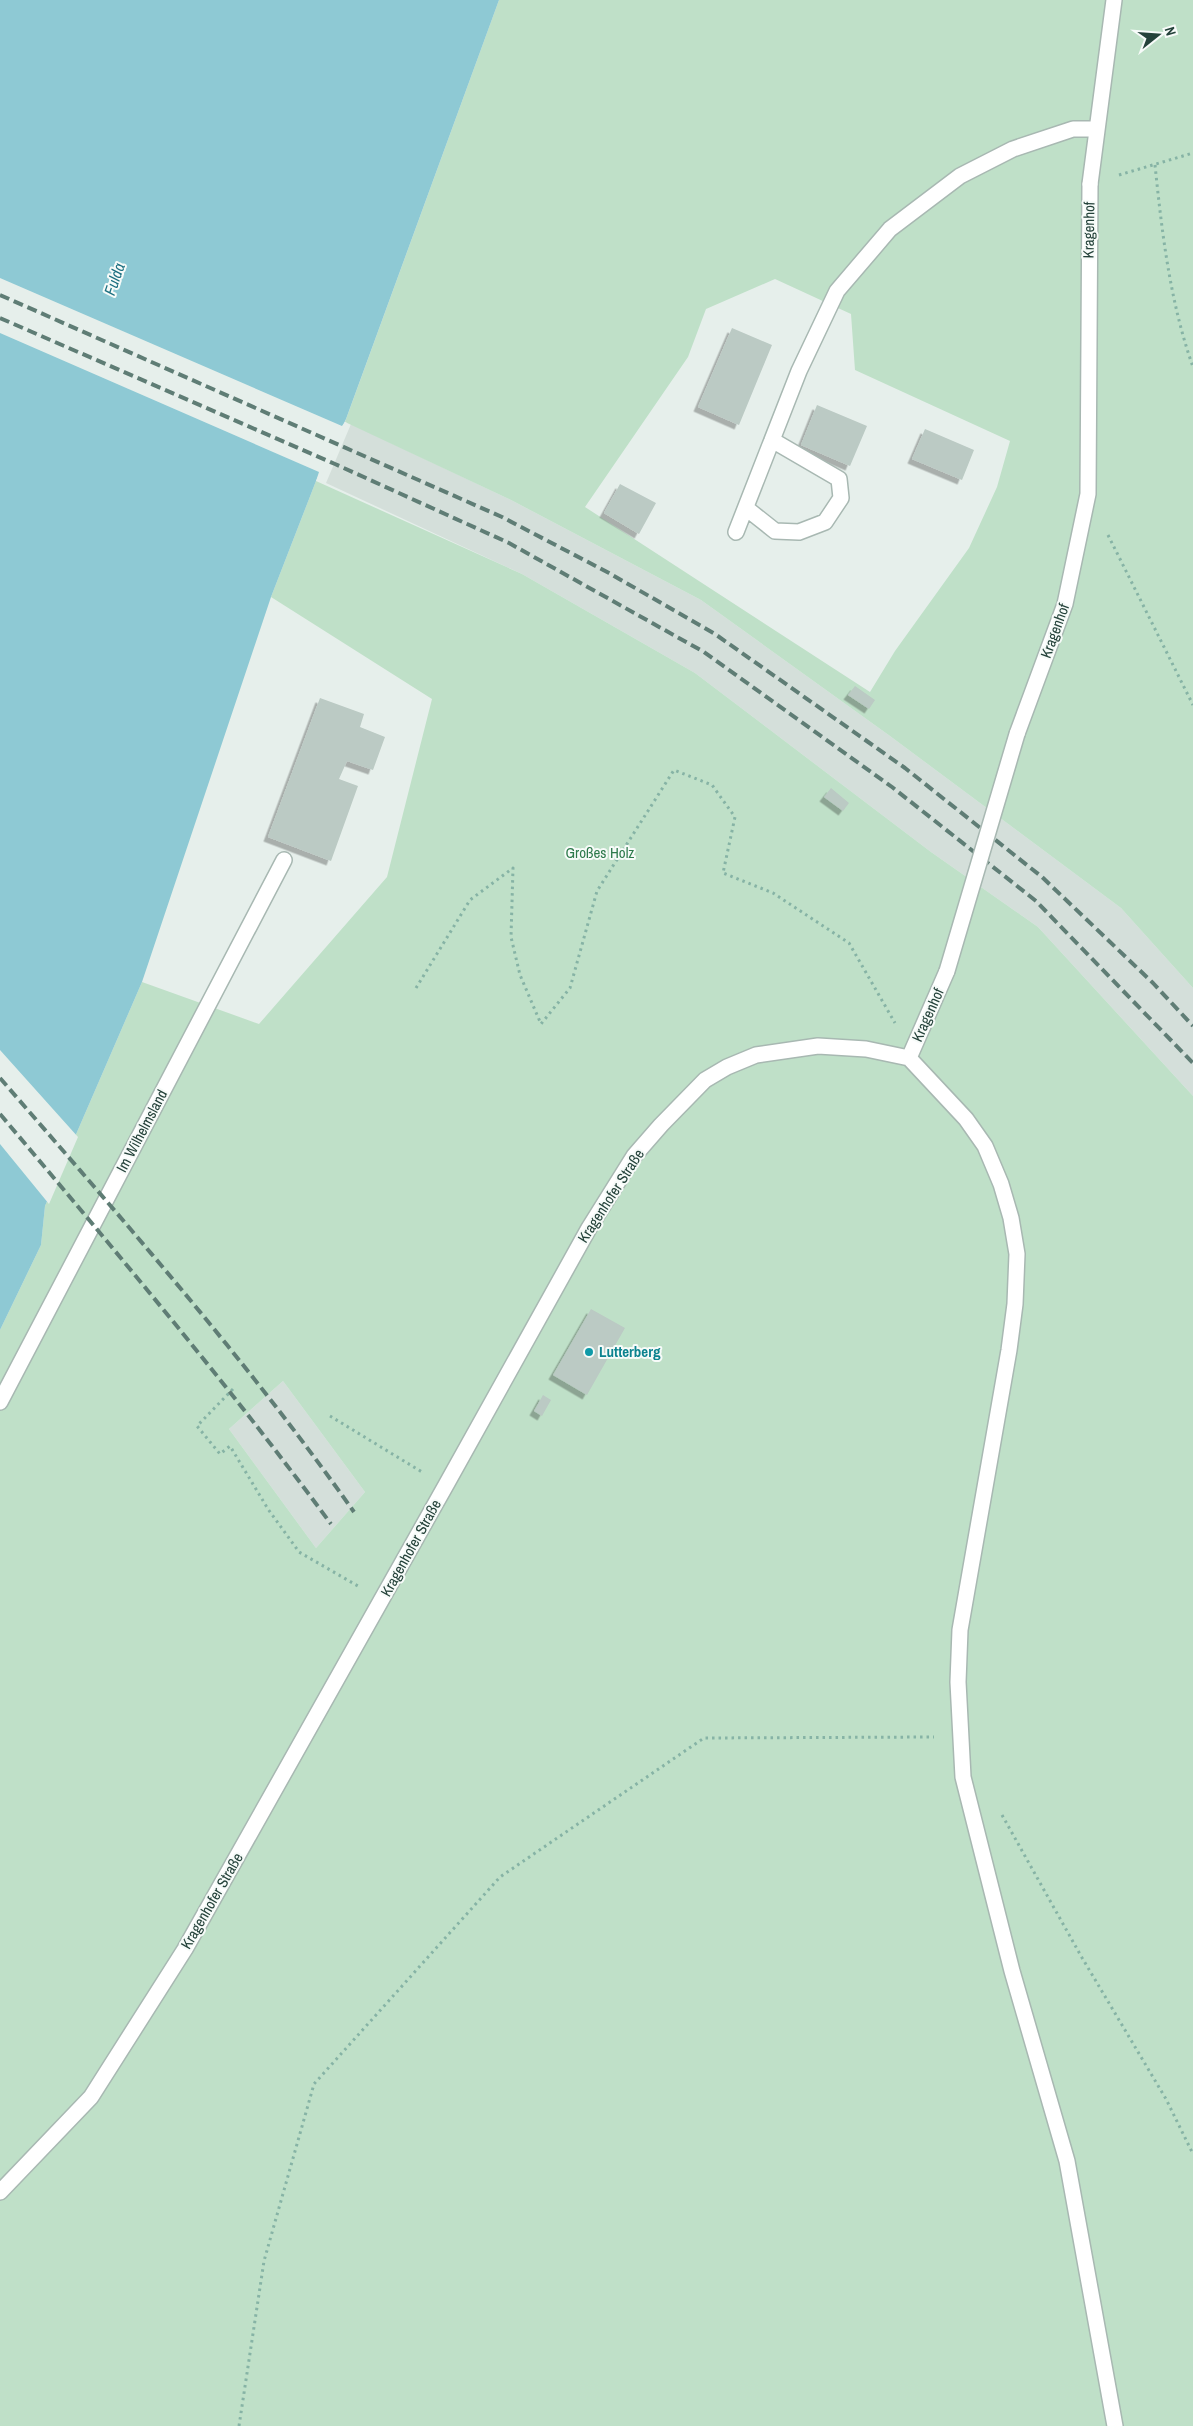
<svg xmlns="http://www.w3.org/2000/svg" width="1193" height="2426" font-family="'Archivo Narrow',sans-serif">
	<style>
		.built { fill: #d4dfda }
		.green { fill: #bfe0c8; fill-rule: evenodd }
		.water { fill: #8ec9d4 }
		.pier { fill: #e6efeb }
		.building { fill: #bbcac4; filter: url(#shadow) }
		.lines { fill: none; stroke-linecap: round; stroke-linejoin: round }
		.service-casing { stroke: #a8b8b2; stroke-width: 18 }
		.minor-casing { stroke: #a8b8b2; stroke-width: 18 }
		.tertiary-casing { stroke: #a8b8b2; stroke-width: 18 }
		.path { stroke: #86b3a5; stroke-width: 3; stroke-dasharray: 2.5 4; stroke-linecap: butt }
		.service { stroke: #fff; stroke-width: 15 }
		.minor { stroke: #fff; stroke-width: 15 }
		.tertiary { stroke: #fff; stroke-width: 15 }
		.rail { stroke: #5f7d75; stroke-width: 4; stroke-dasharray: 10 5; stroke-linecap: butt }
		.minor-bridge-casing { stroke: #a8b8b2; stroke-width: 18; stroke-linecap: butt }
		.minor-bridge { stroke: #fff; stroke-width: 15 }
		.culture-dot { fill: #0f9aa8; stroke: #f7fbf9; stroke-width: 2 }
		.labels { text-anchor: middle; stroke-width: 4; stroke-linejoin: round; paint-order: stroke }
		.street-label { font-size: 15px; fill: #24423a; stroke: #f7fbf9 }
		.park-label { font-size: 15px; fill: #2d7a4b; stroke: #f7fbf9 }
		.culture-label { font-size: 15px; font-weight: bold; fill: #0d838f; stroke: #f7fbf9; text-anchor: start }
		.water-label { font-size: 16px; font-style: italic; fill: #1c6f80; stroke: #f7fbf9 }
	</style>
	<defs>
		<filter id="shadow"><feDropShadow dx="-4.5" dy="4.5" stdDeviation="0" flood-color="#0004"/></filter>
	</defs>
	<rect width="100%" height="100%" fill="#e6efeb"/>
	<path class="built" d="M351,424L511,500L701,600L890,736L1121,908L1193,988V1096L1038,927L931,852L695,673L522,574L326,483Z
		M283,1381L365,1492L316,1548L229,1429Z"/>
	<path class="green" d="M499,0H1193V988L1121,908L890,736L701,600L511,500L345,422ZM775,279L851,314L855,370L1010,441L997,487L969,548L895,651L870,692L585,507L688,357L706,309Z
		M316,481L522,574L695,673L931,852L1038,927L1193,1096V2426H0V1330L41,1245L45,1206L142,982L259,1024L387,877L432,699L271,597ZM283,1381L365,1492L316,1548L229,1429Z"/>
	<path class="water" d="M0,0H499L346,419L316,481L271,597L142,982L45,1206L41,1245L0,1330Z"/>
	<path class="pier" d="M0,278L342,426L345,422L347,423L319,481H316L319,472L0,333Z
		M0,1050L78,1137L49,1204L0,1144Z"/>
	<path class="building" d="M732,328L772,345L739,425L698,407Z
		M817,405L867,426L850,466L801,445Z
		M925,429L974,450L962,480L912,459Z
		M620,484L656,503L639,534L604,513Z
		M855,686L875,700L869,709L848,695Z
		M320,698L364,714L360,727L385,737L373,770L347,761L339,779L358,786L331,861L268,837Z
		M831,788L849,803L843,811L824,797Z
		M591,1309L625,1328L587,1395L553,1375Z
		M543,1395L551,1400L542,1416L534,1411Z"/>
	<g class="lines">
		<g class="service-casing">
			<path id="service" d="M1090,184L1114,0
				M746,508L775,531L799,532L825,522L841,498L839,479L772,440
				M736,532L799,371L837,291L890,229L960,176L1013,149L1073,129H1096"/>
		</g>
		<g class="minor-casing">
			<path id="minor" d="M1017,734L1065,604L1088,494L1090,184
				M909,1058L947,971
				M0,1402L284,860"/>
		</g>
		<g class="tertiary-casing">
			<path id="tertiary" d="M0,2192L91,2097L185,1949L446,1485L589,1228L634,1156L661,1125L705,1080L727,1067L756,1055L818,1046L866,1049L909,1058L966,1119L985,1146L1001,1184L1011,1218L1017,1254L1015,1304L1009,1350L960,1630L958,1682L963,1777L1012,1971L1067,2161L1115,2426"/>
		</g>
		<path class="path" d="M1155,165C1162,233 1170,302 1193,367
			M1119,175L1193,153
			M1108,535L1193,705
			M416,988L470,900L513,868L511,937L520,975L541,1024L570,988L597,891L674,770L712,785L735,817L723,873L773,893L849,943L895,1023
			M233,1389L197,1426L220,1454L230,1446L268,1509L299,1552L358,1586
			M330,1416L422,1472
			M1002,1815L1081,1956L1166,2099L1193,2154
			M239,2426L264,2261L314,2084L500,1877L704,1738L934,1737"/>
		<use href="#service" class="service"/>
		<use href="#minor" class="minor"/>
		<use href="#tertiary" class="tertiary"/>
		<path class="rail" d="M0,295L502,517L609,573L715,634L905,768L1042,877L1153,983L1193,1026
			M0,318L335,464L509,543L704,652L892,787L1036,901L1193,1063
			M0,1078C122,1219 246,1359 354,1512
			M0,1114C113,1248 227,1383 331,1524"/>
		<g class="minor-bridge-casing">
			<path id="minor-bridge" d="M947,971L1017,734"/>
		</g>
		<use href="#minor-bridge" class="minor-bridge"/>
	</g>
	<circle class="culture-dot" cx="589" cy="1352" r="5"/>
	<g class="labels">
		<g class="street-label">
			<text transform="translate(1089 230) rotate(-89)" y="5">Kragenhof</text>
			<text transform="translate(1055 631) rotate(-70)" y="5">Kragenhof</text>
			<text transform="translate(928 1015) rotate(-66)" y="5">Kragenhof</text>
			<text transform="translate(142 1131) rotate(-62)" y="5">Im Wilhelmsland</text>
			<text transform="translate(611 1196) rotate(-57)" y="5">Kragenhofer Straße</text>
			<text transform="translate(411 1548) rotate(-61)" y="5">Kragenhofer Straße</text>
			<text transform="translate(212 1901) rotate(-60)" y="5">Kragenhofer Straße</text>
		</g>
		<g class="park-label">
			<text x="600" y="858">Großes Holz</text>
		</g>
		<g class="culture-label">
			<text x="599" y="1357">Lutterberg</text>
		</g>
		<g class="water-label">
			<text transform="translate(114 279) rotate(-71)" y="6">Fulda</text>
		</g>
	</g>
	<g transform="translate(1158 35) rotate(73)" stroke="#f7fbf9" stroke-width="4" paint-order="stroke">
	<path d="M0-4L9 19L0 12L-9 19Z" fill="#24423a"/>
	<text y="-8" font-size="14" font-weight="bold" text-anchor="middle" fill="#24423a">N</text>
	</g>
</svg>
